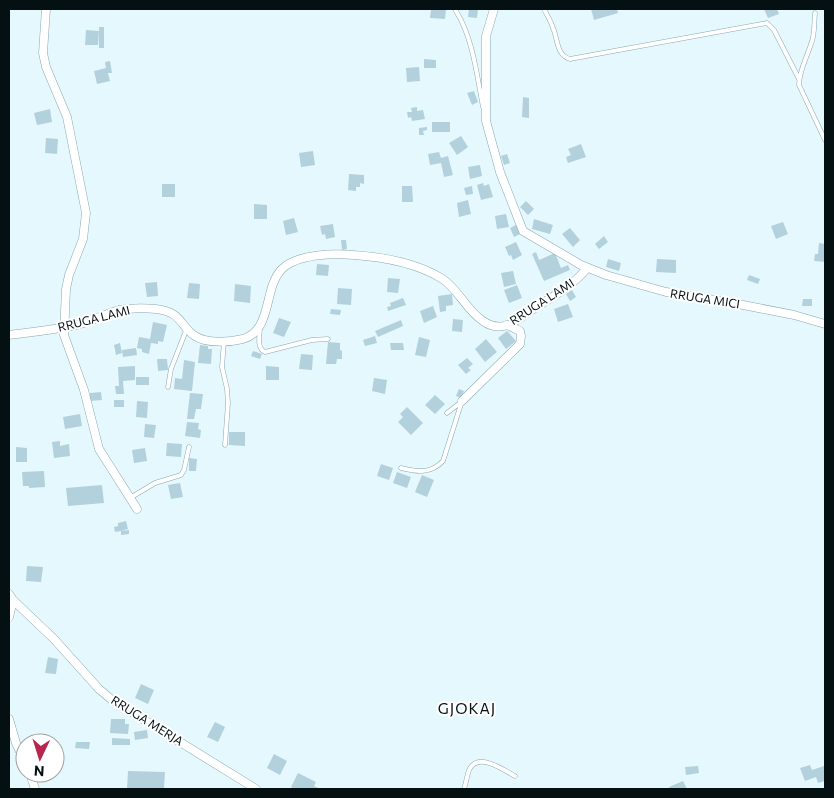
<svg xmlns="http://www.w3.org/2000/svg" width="834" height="798" font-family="Commissioner,sans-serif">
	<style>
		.building { fill: #b2d1dc }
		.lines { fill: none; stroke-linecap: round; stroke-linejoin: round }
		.lane-casing { stroke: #89a7b2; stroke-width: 5 }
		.street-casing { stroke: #89a7b2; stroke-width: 9 }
		.lane { stroke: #fff; stroke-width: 4 }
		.street { stroke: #fff; stroke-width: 8 }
		.labels { text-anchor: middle; stroke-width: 4; stroke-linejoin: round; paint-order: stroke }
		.street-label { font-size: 12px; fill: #051013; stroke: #fff }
		.quarter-label { font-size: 15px; letter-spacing: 1px; fill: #051013; stroke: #fff }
	</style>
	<rect width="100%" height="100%" fill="#e5f8fe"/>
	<path class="building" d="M435,9H446L445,19L430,18L431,10H435Z
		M469,9H478L477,18L468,17Z
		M591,9H617L618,13L594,20Z
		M764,9H777L779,14L768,18Z
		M99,27H104V48H99Z
		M86,30L99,31L98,45H85Z
		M424,59L436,60V68H424Z
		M110,61L112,73H108L110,81L97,84L94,71L106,68L105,62Z
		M419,67L420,81L407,82L406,68Z
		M474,91L478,102L472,105L467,93Z
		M523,97L529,98V118L522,117Z
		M417,107V111L423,110L425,119L412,121L411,117L408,118L407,112H412L411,108Z
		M50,109L52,122L37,125L34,113Z
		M432,122H450V132H432Z
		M427,127V130L423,131L424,135H419V128Z
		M461,136L468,147L457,155L449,143Z
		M46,138L58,139L57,154L45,153Z
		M581,144L586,157L568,163L566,157L571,155L568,149Z
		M313,151L315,165L301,167L299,153Z
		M439,152L441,158L448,156L453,175L444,177L441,163L430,165L428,154Z
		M507,154L510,163L504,165L501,156Z
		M480,165L482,176L470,179L468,167Z
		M349,174L364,175V184L360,183V187H356V191L348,190Z
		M483,183L484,186L489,184L493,197L481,200L477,185Z
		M162,184H175V197H162Z
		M402,186H412L413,202H402Z
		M472,186L473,194L466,195L464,188Z
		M468,200L471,214L459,217L457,203Z
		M526,201L534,209L528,215L520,207Z
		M254,204L267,205V219H254Z
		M506,214L509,227L497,229L495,216Z
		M294,218L298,232L286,235L283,221Z
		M534,219L553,225L550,234L532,229Z
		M783,222L788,234L776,239L771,226Z
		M333,224L335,237L326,239L325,234L322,235L320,226Z
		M516,225L520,234L514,237L510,228Z
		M570,228L580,240L573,247L562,234Z
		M604,236L608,242L599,249L595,244Z
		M341,240H346L347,249L342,250Z
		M516,242L522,255L513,260L511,255L509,256L505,247Z
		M819,243L825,244V262L814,261L815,254H818Z
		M536,252L539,260L555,253L561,268L568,265L570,270L544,281L532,254Z
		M608,259L621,263L619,271L606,267Z
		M657,259L676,260V273L656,272Z
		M317,264L329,265L328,276L316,275Z
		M513,271L516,284L504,287L501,273Z
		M749,275L760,279L758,284L747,280Z
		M388,278L400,279L398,293L387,292Z
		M157,282L158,296L147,297L145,283Z
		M189,283L200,284L199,299L187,298Z
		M235,284L251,286L250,303L234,301Z
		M517,285L522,298L509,303L504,290Z
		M338,288L352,289L351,305L337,304Z
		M572,290L576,297L570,301L566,294Z
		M452,294L453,305L446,306V311L440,312L438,296Z
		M403,298L406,305L388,311L387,307L391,306L390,303Z
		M803,299H812V306H802Z
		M568,304L573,317L558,322L554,309Z
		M433,306L437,317L424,323L420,311Z
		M331,309L341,310L340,315L330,314Z
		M279,318L291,322L284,337L273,333Z
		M453,319L463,320L462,332L452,331Z
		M401,320L403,326L378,337L375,331Z
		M153,322L167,325L163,342L158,341V344L151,343L149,354L142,352V349L137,348L139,337L150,339Z
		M507,331L516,341L506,349L498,338Z
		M375,336L377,343L365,346L363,340Z
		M419,337L430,340L426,357L415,355Z
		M486,339L497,352L485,362L475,349Z
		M328,342L340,343V350L342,351V359H337L336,364H326Z
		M120,343L122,353L116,355L114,345Z
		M390,343H403L404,350H391Z
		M200,345L208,346V349H212L211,364L198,363Z
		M136,348L137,355L123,357L122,350Z
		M253,351L262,354L260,359L251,356Z
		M301,354L313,355L312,370L299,369Z
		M467,358L473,364L468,368L471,370L466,374L458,365Z
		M157,359H167L168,370L158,371Z
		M184,360L195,362L192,391L174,389L175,378L182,379Z
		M135,366V380L123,381L124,394H116L115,386H119L118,367Z
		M266,366L279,367V380H266Z
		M136,377H149V385H136Z
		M374,378L387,380L385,394L372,391Z
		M459,389L464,391L461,398L456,396Z
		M101,392L102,400L90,401V393Z
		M190,393L203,394L201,409H196L194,419H187Z
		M435,395L445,404L435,414L425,405Z
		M114,400H124V407H114Z
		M137,401L148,402L147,418L136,417Z
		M407,407L423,423L411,435L398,422L403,417L400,414Z
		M80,414L82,426L65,429L63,417Z
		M187,422L199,423L198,429L201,430L200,438L185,436Z
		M145,424L156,425L154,438L144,437Z
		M229,432H245V446L229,445Z
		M60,441V446L69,444L70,456L54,458L52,442Z
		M167,443L182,444L181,457L166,456Z
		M16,447L27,448V462H16Z
		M145,448L147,461L134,463L132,450Z
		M189,458L197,459L196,471H189Z
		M381,464L393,468L389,480L377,476Z
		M44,471L45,487L29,488V486H23L22,472Z
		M397,472L411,477L407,488L393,483Z
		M422,475L434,480L427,497L415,492Z
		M180,483L183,497L171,499L168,485Z
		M102,485L104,503L68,506L66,488Z
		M126,521L128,529L121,531L129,530V534L121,535V531L115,532L114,527L118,526V523Z
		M27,566L43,567L41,582L26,581Z
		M48,657L58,659L56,674L45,673Z
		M141,684L154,690L148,704L135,698Z
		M111,719H125V724H129L128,734L110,733Z
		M215,722L225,727L218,742L207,737Z
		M147,730L148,738L135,740L134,732Z
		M112,738L130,739V745H112Z
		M76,742H90L89,749L75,748Z
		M274,754L287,761L280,775L267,768Z
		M810,765L812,770L824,766L825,781L818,783L816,777L805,781L800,768Z
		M698,766L699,773L686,775L685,767Z
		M128,771L165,772L164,789H127Z
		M298,773L316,782L314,786L320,789H294L291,787Z
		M683,781L687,789H670L669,787Z"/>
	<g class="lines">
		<g class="lane-casing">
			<path id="lane" d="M544,9C547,15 551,21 553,28C558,39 556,55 570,59L767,23L774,30L799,79
				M456,11C473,38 477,76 483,107
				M815,13C814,23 815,35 811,44C807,57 799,71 799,85L825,140
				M260,326C260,335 256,348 265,352L312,340L328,339
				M224,341L222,367L227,389L228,403L225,445
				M168,387L171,369L187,328
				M447,413L460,403
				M401,468C417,472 431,474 443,461L462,401
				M130,498L155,483L181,475L184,470L189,447
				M464,789C466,783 467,776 469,770C478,751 503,770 515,776"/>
		</g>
		<g class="street-casing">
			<path id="street" d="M46,9L43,53L46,67L67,117L86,213L83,239L69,275L66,289L64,335L84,390L99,449L137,509
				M494,9L486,36V121L500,172L523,231L581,265L606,275L666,292L733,303L794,315L825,324
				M9,335C31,332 54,330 76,325C91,322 104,314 119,310C131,308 144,308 156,309C182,312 179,325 195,336C207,344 230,342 243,339C273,330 263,288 282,269C297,254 334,253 354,255C383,257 416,263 441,278C458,288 466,310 483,321C490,326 499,328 508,325C516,322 523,316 530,311C550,298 572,287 587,268
				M462,401L520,344L521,336L520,331L507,325
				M9,594L13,600L54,639L99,689L112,700L256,789
				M9,617L13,600
				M9,719L16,743L25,762
				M30,773L35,789"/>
		</g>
		<use href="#lane" class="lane"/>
		<use href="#street" class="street"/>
	</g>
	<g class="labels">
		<g class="street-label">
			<text transform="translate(705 299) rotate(9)" y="4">RRUGA MICI</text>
			<text transform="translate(542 302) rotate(-33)" y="4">RRUGA LAMI</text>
			<text transform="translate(94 319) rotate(-14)" y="4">RRUGA LAMI</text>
			<text transform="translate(147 721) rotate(32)" y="4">RRUGA MERJA</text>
		</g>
		<g class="quarter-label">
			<text x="467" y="714">GJOKAJ</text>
		</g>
	</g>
	<rect width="834" height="798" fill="none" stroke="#051013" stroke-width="20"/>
	<g transform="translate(40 758) rotate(184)"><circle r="24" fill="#ffffff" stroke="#9b9fa1"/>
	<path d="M0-4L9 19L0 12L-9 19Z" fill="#b6264f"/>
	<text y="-8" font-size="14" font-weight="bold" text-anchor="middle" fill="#051013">N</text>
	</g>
</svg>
